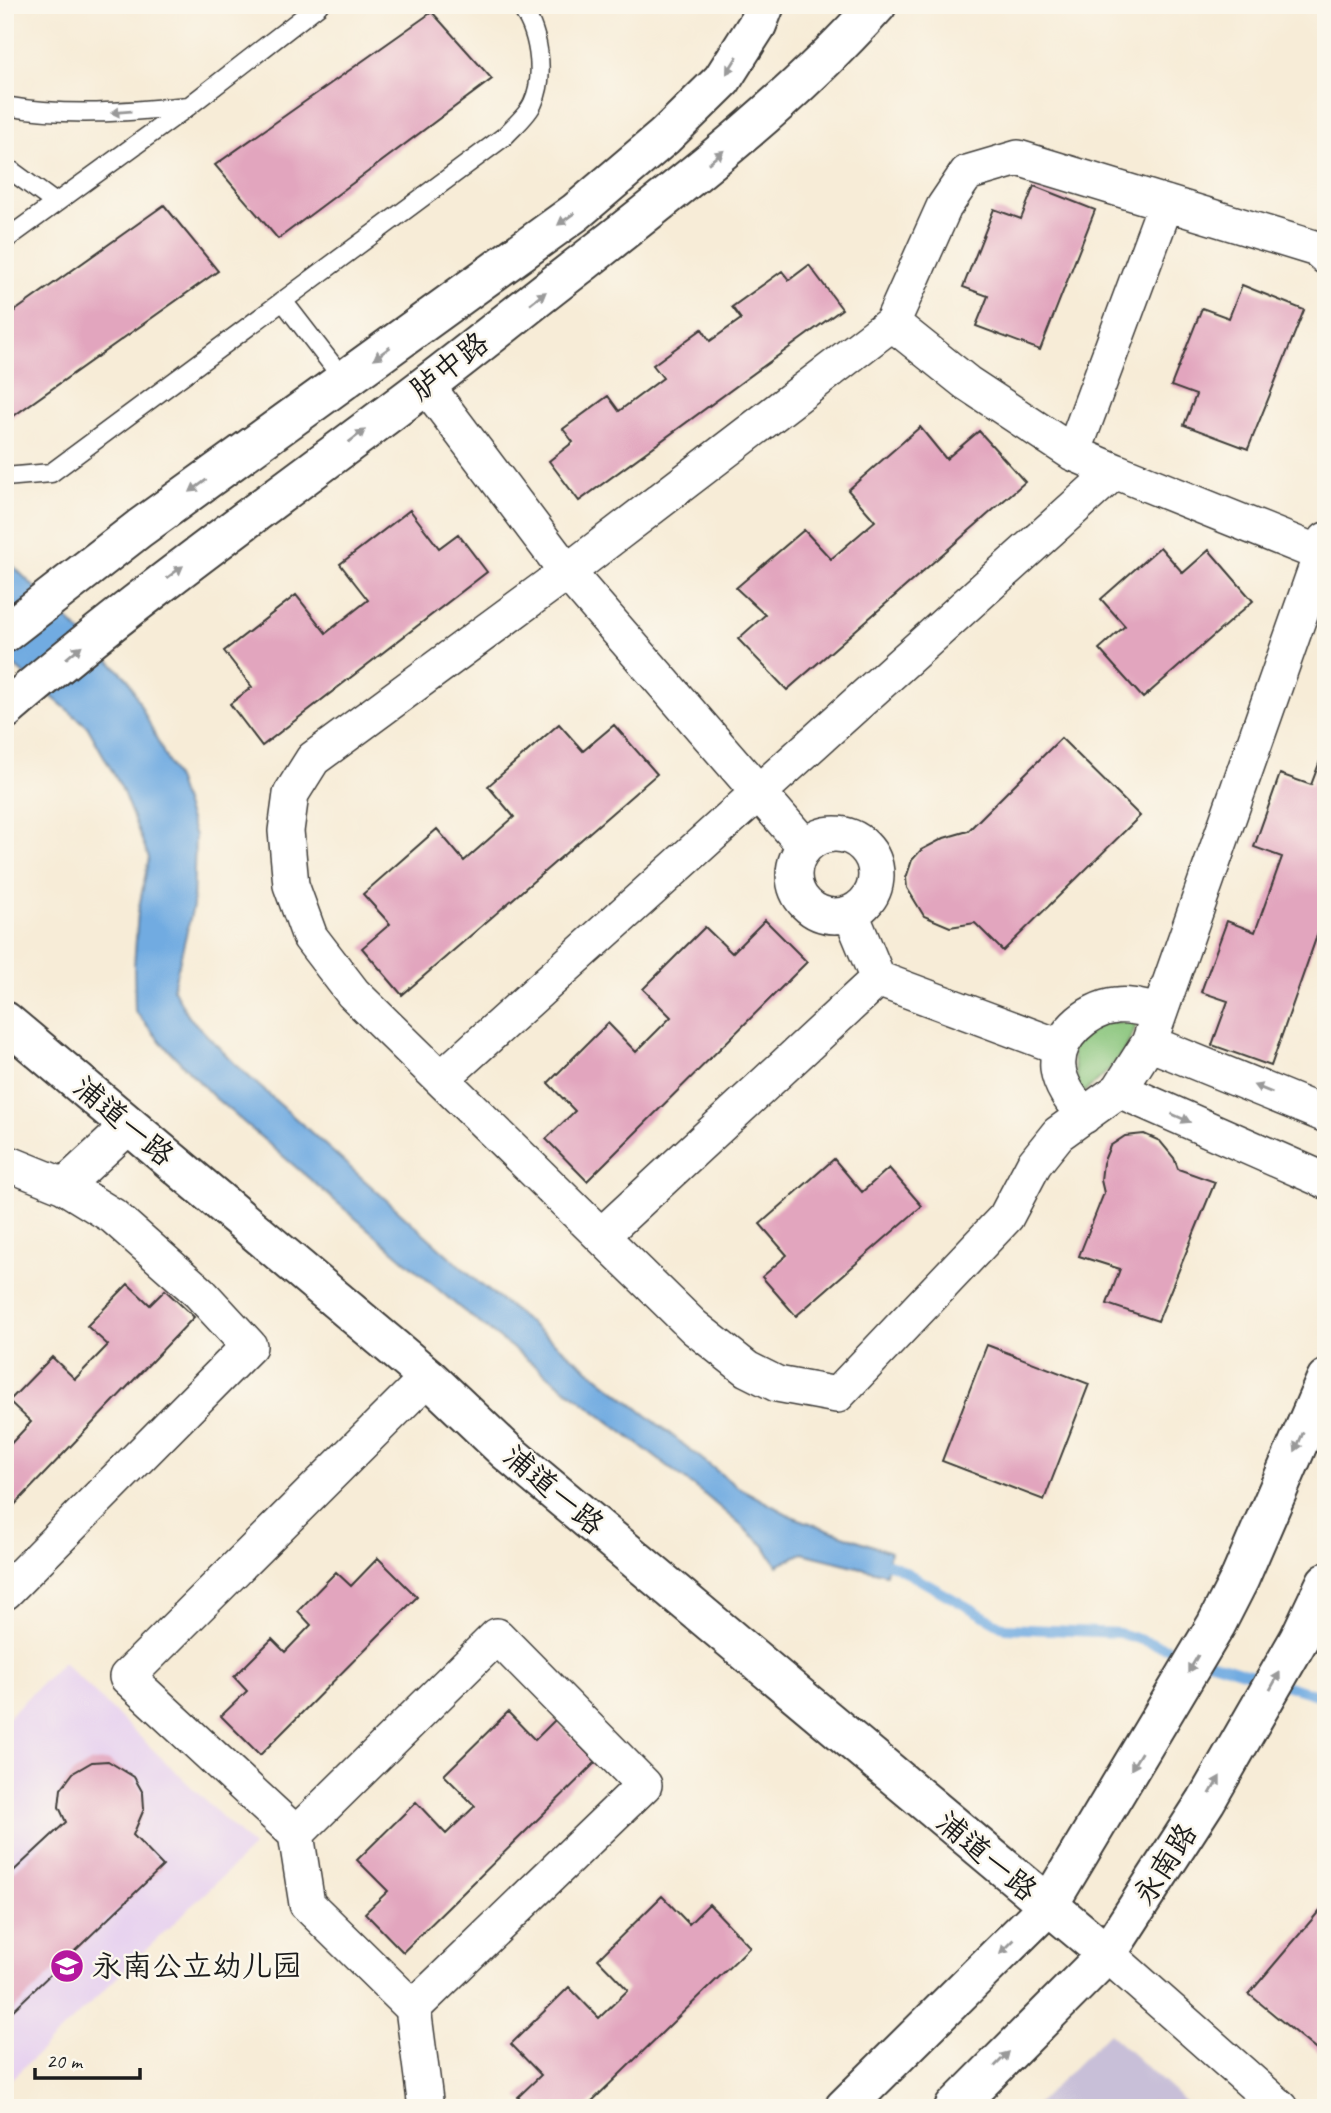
<svg xmlns="http://www.w3.org/2000/svg" width="1331" height="2113" font-family="Caveat,'LXGW WenKai TC',sans-serif">
	<style>
		.built { fill: #e7d2ef }
		.industrial { fill: #c8bfd8 }
		.green { fill: #87c47a; stroke: #52704b; stroke-width: 2 }
		.water { fill: #71abe1; stroke: #46647e; stroke-width: 2 }
		.lines { fill: none; stroke-linecap: round; stroke-linejoin: round }
		.stream { stroke: #71abe1; stroke-width: 10 }
		.building { fill: #e2a5be }
		.service-casing { stroke: #3d3b38; stroke-width: 21 }
		.minor-casing { stroke: #3d3b38; stroke-width: 38 }
		.tertiary-casing { stroke: #3d3b38; stroke-width: 42 }
		.secondary-casing { stroke: #3d3b38; stroke-width: 42 }
		.service { stroke: #fff; stroke-width: 18 }
		.minor { stroke: #fff; stroke-width: 35 }
		.tertiary { stroke: #fff; stroke-width: 38 }
		.secondary { stroke: #fff; stroke-width: 38 }
		.oneway { fill: #999 }
		.labels { text-anchor: middle; stroke-width: 5; stroke-linejoin: round; paint-order: stroke }
		.street-label { font-size: 30px; fill: #1c1c1c; stroke: #fbf7ec }
		.poi-label { font-size: 30px; fill: #1c1c1c; stroke: #fbf7ec; text-anchor: start }
	</style>
	<rect width="100%" height="100%" fill="#fbf7ec"/>
	<filter id="ink" filterUnits="userSpaceOnUse"><feTurbulence type="fractalNoise" baseFrequency=".0143" numOctaves="2"/><feDisplacementMap in="SourceGraphic" scale="14" xChannelSelector="R" yChannelSelector="G"/><feConvolveMatrix kernelMatrix="1 2 1 2 8 2 1 2 1" color-interpolation-filters="sRGB"/></filter>
	<filter id="wash" filterUnits="userSpaceOnUse"><feTurbulence type="fractalNoise" baseFrequency=".00686" numOctaves="4" result="noise"/><feDisplacementMap in="SourceGraphic" scale="28" xChannelSelector="R" yChannelSelector="G"/><feGaussianBlur stdDeviation="1.57" result="paint"/><feColorMatrix in="noise" values="0 0 0 0 0 0 0 0 0 0 0 0 0 0 0 0 0 1.4 0 .05"/><feComposite in="paint" operator="in"/></filter>
	<g filter="url(#wash)">
		<rect width="100%" height="100%" fill="#f7ecd7"/>
		<path class="built" d="M63,1662L253,1847L5,2085V1720Z"/>
		<path class="industrial" d="M1109,2033L1192,2108H1033Z"/>
		<path class="green" d="M1105,1021L1137,1023C1127,1054 1106,1076 1080,1095L1071,1047Z"/>
		<path class="water" d="M5,558L128,679L177,781L195,836L193,906L173,988L188,1016L237,1066L479,1283L736,1486L791,1516L890,1552L886,1574L802,1553L777,1566L764,1545L705,1495L460,1308L213,1096L160,1041L135,1011L134,966L138,912L149,858L121,787L87,726L5,658Z"/>
		<g class="lines">
			<path class="stream" d="M876,1560L895,1566L1005,1628L1119,1633L1189,1655
				M1205,1660L1326,1698"/>
		</g>
		<g id="blocks">
			<path class="building" d="M432,12L492,79L278,239L215,165Z
				M1034,186L1095,210L1040,350L976,326L988,296L963,287L994,209L1021,219Z
				M164,205L218,271L5,422V318Z
				M809,265L842,309L579,501L549,461L573,442L563,429L608,396L619,411L663,378L653,365L702,329L710,341L741,319L732,307L782,271L789,280Z
				M1242,285L1304,310L1248,449L1184,425L1196,395L1171,386L1202,308L1229,318Z
				M920,427L946,459L979,431L1025,482L787,690L738,639L765,615L736,588L804,530L831,559L875,521L848,490Z
				M410,510L439,548L458,534L487,572L262,746L230,704L252,687L224,651L296,595L326,633L368,600L340,564Z
				M1160,547L1183,573L1209,550L1253,601L1143,698L1099,649L1125,626L1101,599Z
				M559,724L583,751L614,725L657,774L402,995L362,948L390,924L363,894L437,829L464,861L514,817L488,786Z
				M1061,738L1140,816L1003,951L975,923L950,927L924,916L907,888L906,878L912,860L921,850L944,838L968,831Z
				M1326,745V910L1271,1066L1212,1045L1228,1001L1201,992L1227,921L1255,932L1282,857L1254,847L1280,774L1311,785Z
				M765,920L807,962L587,1181L546,1139L575,1111L548,1083L608,1023L636,1052L671,1017L643,989L705,927L732,953Z
				M1144,1134L1160,1141L1174,1158L1178,1169L1215,1182L1158,1321L1107,1304L1120,1269L1079,1256L1104,1193L1101,1180L1103,1163L1110,1146L1125,1136Z
				M834,1159L862,1192L889,1168L922,1206L796,1316L762,1277L787,1255L760,1224Z
				M128,1284L150,1305L165,1290L194,1317L5,1515V1450L31,1422L9,1401L52,1357L75,1379L108,1345L87,1326Z
				M987,1345L1089,1384L1044,1500L942,1461Z
				M378,1558L417,1597L260,1755L221,1716L247,1691L234,1677L272,1639L285,1652L311,1625L298,1611L336,1572L351,1586Z
				M508,1712L535,1740L555,1720L596,1762L403,1952L365,1913L388,1891L357,1860L416,1802L446,1834L475,1806L444,1775Z
				M108,1761L134,1777L143,1793L144,1809L133,1835L163,1866L5,2018V1879L66,1822L59,1807L61,1789L73,1773L92,1762Z
				M662,1896L689,1924L709,1904L750,1947L585,2108H529L518,2097L541,2075L511,2044L569,1987L599,2018L628,1990L598,1959Z
				M1326,1903V2058L1249,1994Z
				M1152,2100L1161,2108H1145Z"/>
		</g>
	</g>
	<g filter="url(#ink)">
		<use href="#blocks" fill-opacity="0" stroke="#3d3b38" stroke-width="2"/>
		<g class="lines">
			<g class="service-casing">
				<path id="service" d="M5,106C67,117 127,112 189,106
					M5,166L54,202
					M5,240L189,106L319,5
					M283,301L344,380
					M5,477L51,473L505,136C513,127 528,115 533,103C546,75 539,28 519,5"/>
			</g>
			<g class="minor-casing">
				<path id="minor" d="M1326,257L1317,249L1018,158L967,173L944,207L892,323L567,572L313,759L291,794L286,831L291,885L310,937L353,993L694,1327L747,1369L777,1384L837,1395L1006,1217L1034,1164L1058,1134L1119,1090L1149,1043L1326,540
					M892,323L967,383L1073,453
					M426,385L567,572L805,846
					M1115,471L1321,554
					M794 875a41 41 0 1 1 82 0a41 41 0 1 1-82 0Z
					M851,914L878,979L1060,1047
					M1149,1043L1326,1115
					M441,1079L1115,471L1073,453L1166,203
					M1119,1090L1326,1181
					M1084,1116C1073,1102 1060,1086 1058,1068C1055,1037 1087,1009 1116,1006C1131,1004 1145,1009 1159,1012
					M5,1162L64,1186L113,1216L200,1293L249,1346L5,1592
					M64,1186L129,1126
					M601,1236L878,979
					M296,1834L497,1636L644,1785L413,2008
					M1107,1954L1281,2108
					M426,2108L413,2008L307,1904L296,1834L127,1677L428,1377"/>
			</g>
			<g class="tertiary-casing">
				<path id="tertiary" d="M5,633L140,528L576,212L664,137L722,80L757,25L765,5
					M5,710C140,594 284,493 425,386C479,345 531,302 585,261C687,181 790,102 877,5
					M5,1021L428,1377L506,1451L1107,1954"/>
			</g>
			<g class="secondary-casing">
				<path id="secondary" d="M844,2108L1048,1906L1216,1625L1240,1578L1326,1379
					M954,2108L1107,1954L1206,1801L1299,1639L1326,1582"/>
			</g>
			<use href="#service" class="service"/>
			<use href="#minor" class="minor"/>
			<use href="#tertiary" class="tertiary"/>
			<use href="#secondary" class="secondary"/>
		</g>
		<defs><path id="oneway-solid" d="M-6-.8H1V-3.2L6.5 0L1 3.2V.8H-6Z" transform="scale(1.75)"/></defs>
		<g class="oneway">
			<use href="#oneway-solid" transform="translate(732 65) rotate(122)"/>
			<use href="#oneway-solid" transform="translate(121 112) rotate(175)"/>
			<use href="#oneway-solid" transform="translate(716 157) rotate(-40)"/>
			<use href="#oneway-solid" transform="translate(566 219) rotate(144)"/>
			<use href="#oneway-solid" transform="translate(538 298) rotate(-38)"/>
			<use href="#oneway-solid" transform="translate(382 353) rotate(144)"/>
			<use href="#oneway-solid" transform="translate(357 436) rotate(-37)"/>
			<use href="#oneway-solid" transform="translate(198 486) rotate(144)"/>
			<use href="#oneway-solid" transform="translate(175 572) rotate(-37)"/>
			<use href="#oneway-solid" transform="translate(74 652) rotate(-40)"/>
			<use href="#oneway-solid" transform="translate(1263 1089) rotate(-158)"/>
			<use href="#oneway-solid" transform="translate(1181 1118) rotate(24)"/>
			<use href="#oneway-solid" transform="translate(1299 1442) rotate(114)"/>
			<use href="#oneway-solid" transform="translate(1193 1664) rotate(120)"/>
			<use href="#oneway-solid" transform="translate(1275 1681) rotate(-61)"/>
			<use href="#oneway-solid" transform="translate(1136 1761) rotate(121)"/>
			<use href="#oneway-solid" transform="translate(1215 1785) rotate(-60)"/>
			<use href="#oneway-solid" transform="translate(1007 1947) rotate(135)"/>
			<use href="#oneway-solid" transform="translate(1002 2059) rotate(-45)"/>
		</g>
	</g>
	<defs>
		<g id="school-disc" transform="scale(1.75)"><circle r="9.5" fill="#b5179e" stroke="#fbf7ec"/><path d="M0-5L7-2L0 1L-7-2ZM-4 1L0 2.5L4 1V4Q0 6-4 4Z" fill="#fff"/></g>
	</defs>
	<g fill-rule="evenodd">
		<use href="#school-disc" x="67" y="1966"/>
	</g>
	<g class="labels">
		<g class="street-label">
			<text transform="translate(449 366) rotate(-38)" y="10">胪中路</text>
			<text transform="translate(124 1121) rotate(40)" y="10">浦道一路</text>
			<text transform="translate(554 1490) rotate(40)" y="10">浦道一路</text>
			<text transform="translate(987 1856) rotate(40)" y="10">浦道一路</text>
			<text transform="translate(1165 1864) rotate(-57)" y="10">永南路</text>
		</g>
		<g class="poi-label">
			<text x="92" y="1976">永南公立幼儿园</text>
		</g>
	</g>
	<rect width="1331" height="2113" fill="none" stroke="#fbf7ec" stroke-width="28"/>
	<path d="M35 2068v10h105v-10" fill="none" stroke="#1c1c1c" stroke-width="3.5"/>
	<text x="46" y="2068" font-size="21" fill="#1c1c1c" stroke="#fbf7ec" stroke-width="5" paint-order="stroke">20 m</text>
</svg>
